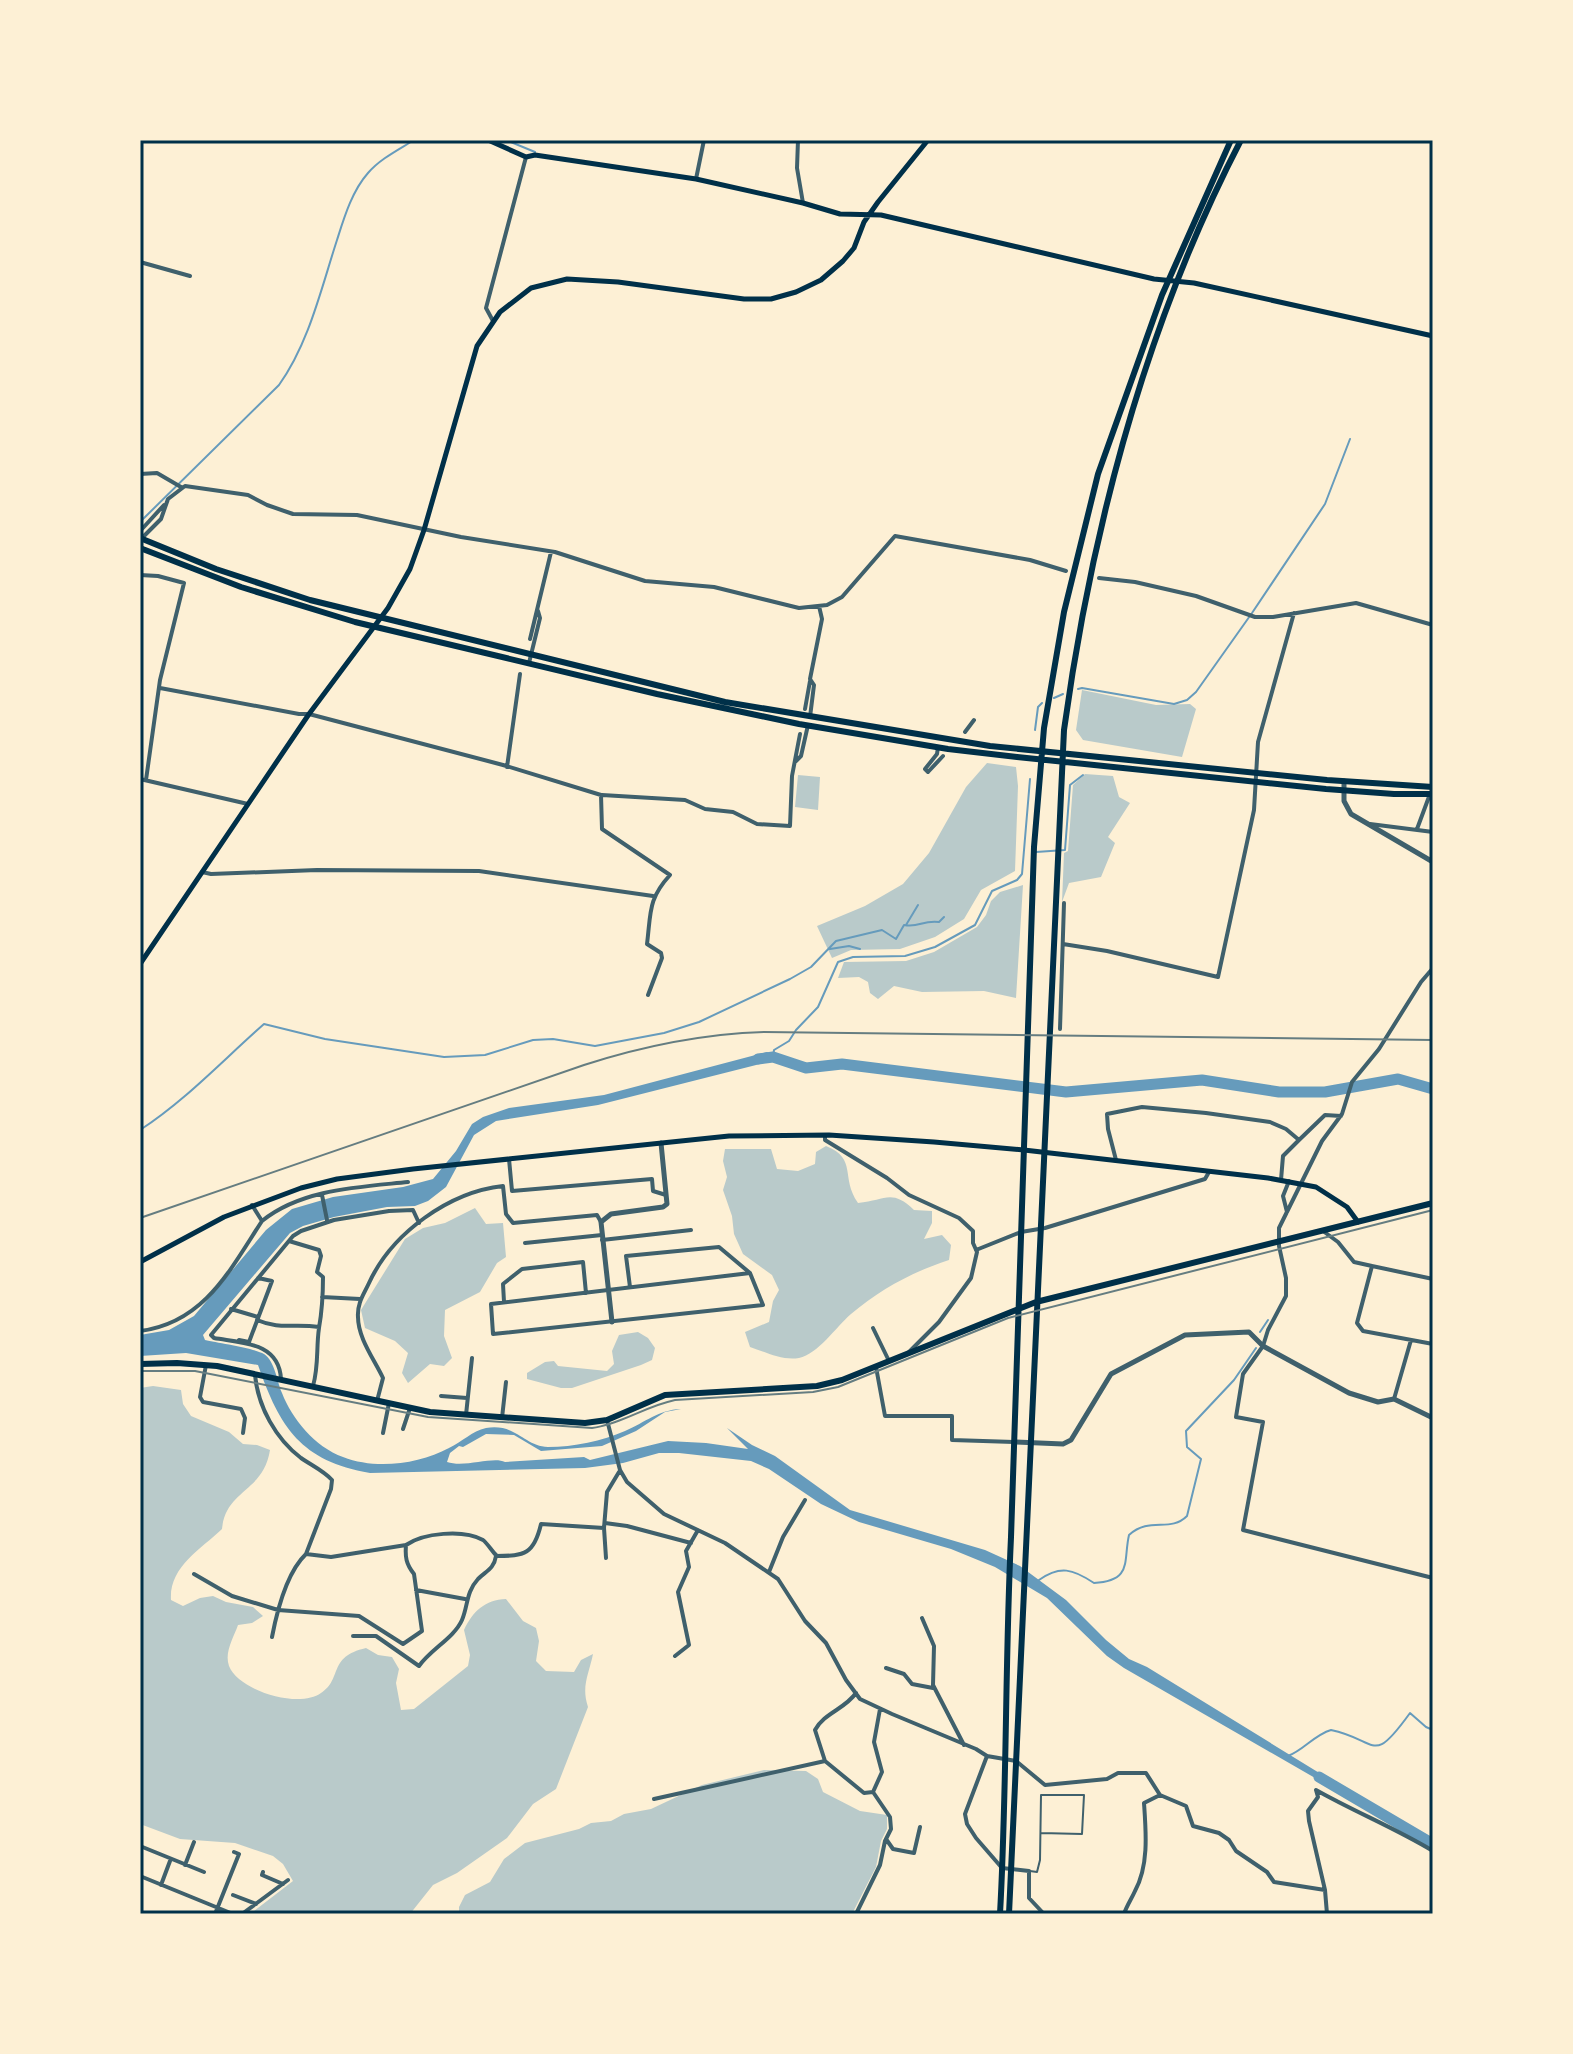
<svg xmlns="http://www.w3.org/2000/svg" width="1573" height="2054" font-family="'Noto Serif',serif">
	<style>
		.green { fill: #b9caca }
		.water { fill: #669bbc }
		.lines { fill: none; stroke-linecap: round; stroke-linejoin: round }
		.stream { stroke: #669bbc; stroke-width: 2 }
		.river { stroke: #669bbc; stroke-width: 11 }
		.service { stroke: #3f606c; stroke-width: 2 }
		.minor { stroke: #3f606c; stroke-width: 4 }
		.tertiary { stroke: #3f606c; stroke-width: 5 }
		.secondary { stroke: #003049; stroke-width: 5 }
		.trunk { stroke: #003049; stroke-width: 6 }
		.tram { stroke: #657d81; stroke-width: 2 }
		.rail { stroke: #657d81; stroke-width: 2 }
		.neatline { fill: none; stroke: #003049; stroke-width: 3 }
	</style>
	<rect width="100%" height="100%" fill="#fdf0d5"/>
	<path class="green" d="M1082,690L1156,705L1190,704L1196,709L1182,757L1083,740L1076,730Z
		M987,763L1016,767L1018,786L1015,871L981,890L964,919L935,937L900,949L851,950L832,958L817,926L865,906L903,884L929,853L966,787Z
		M1085,774L1113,776L1119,797L1130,803L1108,837L1115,843L1101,877L1069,883L1062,902L1064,853L1068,851L1073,785Z
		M798,775L820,777L818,810L795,807Z
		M1023,885L1016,998L984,991L922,992L894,986L878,999L870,993L868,982L859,977L838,978L844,962L906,961L934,952L977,927L986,915L991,901L1000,892Z
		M826,1146C858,1159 840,1177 858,1203C885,1201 891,1188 914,1210L932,1211V1223L924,1239L942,1235L951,1245L949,1260C912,1272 881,1289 851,1314C836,1327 818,1354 799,1358C783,1361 765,1352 750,1347L745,1332L769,1322L773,1301L779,1290L772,1275L743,1254L734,1234L732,1216L723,1190L727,1177L723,1161L725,1149H771L777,1169L798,1171L815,1164L816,1152Z
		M475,1208L486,1224L503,1223L506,1257L497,1263L480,1292L445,1310L444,1336L452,1358L444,1366L430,1364L408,1383L402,1373L408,1353L395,1341L365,1328L361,1310L405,1239L423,1228L445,1223Z
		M638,1332L648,1338L655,1348L652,1360L641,1365L572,1388H561L527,1379V1373L545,1362L554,1361L558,1366L607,1371L614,1364L612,1351L619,1335Z
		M153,1386L181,1390L183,1404L191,1416L229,1432L243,1444L257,1445L270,1450C263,1493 226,1489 222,1529C200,1550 169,1567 171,1600L183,1606L200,1598L213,1596L226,1602L253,1607L263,1616L252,1623L238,1625C234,1637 224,1652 229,1666C239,1691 299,1709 321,1693C343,1679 327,1657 366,1648L378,1655L392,1657L399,1669L396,1683L401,1710L414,1709L468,1666L470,1655L464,1630C473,1611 485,1600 506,1599L523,1621L536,1628L539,1641L536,1661L546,1671L574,1672L581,1660L593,1654C589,1674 581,1686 588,1707L556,1789L533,1804L507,1838L457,1873L433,1885L410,1914H250L293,1881L283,1864L273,1856L235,1843L180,1839L140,1824V1388Z
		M764,1770L806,1771L818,1779L823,1792L860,1811L887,1815V1829L881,1841L876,1867L852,1914H459V1907L465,1895L490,1882L504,1859L525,1843L579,1829L591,1823L611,1821L624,1814L651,1809L702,1785Z"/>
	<path class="water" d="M767,1052L772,1054V1061L598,1105L496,1121L474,1135L446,1187L428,1201L415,1206L387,1207L334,1217L303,1226L290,1233L203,1335L205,1340C218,1343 254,1348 264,1354C275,1361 277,1382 282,1393C292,1419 315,1447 343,1457C376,1470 419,1464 449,1448C462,1442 472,1431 486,1428C516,1423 524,1446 548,1447C574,1447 602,1441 625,1431C646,1422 658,1410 681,1409L665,1412L636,1431L602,1446L541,1451L514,1435L486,1434L463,1447L459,1446L450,1453L447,1462C465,1468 493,1456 505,1462L584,1457L590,1460L668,1441L706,1443L748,1449L727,1428L752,1445L775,1456L850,1510L985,1550L1020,1566L1066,1600L1106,1640L1129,1659L1147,1667L1334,1782L1329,1786L1124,1668L1107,1656L1047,1598L995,1567L951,1549L859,1522L821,1504L769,1469L751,1461L679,1453H659L623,1463L585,1468L370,1473C301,1461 280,1428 258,1365L186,1353L140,1356V1335L169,1330L194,1316L266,1230L292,1209L333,1197L403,1187L433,1179L456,1151L472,1124L483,1117L509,1108L604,1095Z"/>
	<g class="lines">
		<path class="stream" d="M506,140L535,152
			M140,522L279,385C309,343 321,289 337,240C344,218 352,191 368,173C380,159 398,150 414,140
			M1078,689L1082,688L1174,704L1187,700L1196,692L1252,613L1325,504L1350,439
			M1054,698L1063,694
			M1035,730L1038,707L1042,703
			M1036,852L1065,850L1070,785L1083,775
			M906,925L918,905
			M830,949L849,946L860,949
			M773,1057L774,1050L789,1041L796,1030L818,1007L838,962L853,957L905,956L935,947L975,925L992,891L1017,880L1022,874L1030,779
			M140,1130C186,1100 223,1060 264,1024L325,1039L444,1057L485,1055L533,1040L553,1039L595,1046L664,1033L699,1022L790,979L811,967L836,941L882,930L896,939L904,925C919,928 922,920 939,922L944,917
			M1260,1332L1268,1320
			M1039,1580C1060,1565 1073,1569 1094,1583C1133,1581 1123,1561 1129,1535C1150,1516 1170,1533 1187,1516L1201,1459L1187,1447L1186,1431L1234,1380L1256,1348
			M1288,1756C1304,1750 1314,1735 1331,1730C1379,1740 1371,1767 1410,1713L1426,1727L1433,1730"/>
		<path class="river" d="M758,1059L773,1057L806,1068L842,1064L1066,1092L1202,1080L1279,1092H1325L1398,1079L1433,1089
			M1319,1777L1433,1844"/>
		<path class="service" d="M1030,1871L1037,1872L1040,1860L1041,1795H1084L1082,1834L1041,1833"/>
		<path class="minor" d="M798,140L797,168L803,203
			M696,179L704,140
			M140,262L190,276
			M493,321L486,308L526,157
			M140,474L157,473L181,487
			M142,529L164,505
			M142,538L161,519L168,499L185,486L248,495L267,505L293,514L357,515L461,537L555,552L645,581L714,587L799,608L827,605L842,597L895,536L1030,560L1066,571
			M140,575L158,576L184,583L160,680L146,780
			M1099,578L1135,582L1196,596L1255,617H1273L1356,603L1433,625
			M530,639L551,552
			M529,663L540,618L538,611
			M160,688L299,714H309L503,765L601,795L602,829L670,875C648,899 651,912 647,944L661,953L662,958L648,995
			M805,709L810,681
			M810,717L814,685L810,679L822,619L819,606
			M965,732L974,720
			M938,747L937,754L925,769L928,772L943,756
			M796,761L801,756L808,725
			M507,767L520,674
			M140,779L248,804
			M602,795L685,800L705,809L733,812L757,824L790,826L792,776L800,734
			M1370,824L1433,832
			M1417,829L1430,794
			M202,872L211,874L317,870L479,871L653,896
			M1063,944L1107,951L1218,977L1254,810L1258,742L1294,613
			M1433,968L1421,982L1379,1049L1352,1082L1342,1114L1322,1141L1279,1228V1246L1286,1278V1296L1268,1330L1263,1346L1243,1374L1236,1417L1263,1422L1243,1530L1433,1578
			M1060,1029L1064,903
			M825,1135V1140L887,1178L909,1195L959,1218L973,1231V1243L977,1252L971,1278L939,1322L909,1352
			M1299,1140L1325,1115L1341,1116
			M509,1159L512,1191L652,1179L653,1191L666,1195
			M1116,1160L1108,1129L1107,1114L1142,1107L1206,1113L1270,1122L1286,1129L1299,1140L1283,1156L1281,1180
			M322,1195L327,1220
			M252,1205L262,1221C301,1189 360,1187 408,1182
			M1287,1212L1283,1196L1289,1181
			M1323,1231L1338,1242L1354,1262L1372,1266
			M602,1240L691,1230
			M289,1241L319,1250L321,1256L317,1272L323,1277C323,1295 322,1311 319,1328C316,1348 319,1365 313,1386
			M525,1243L602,1235
			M976,1250L1021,1232L1045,1228L1205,1179L1209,1172
			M1433,1279L1372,1266L1357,1323L1363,1331L1433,1344
			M630,1287L626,1256L719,1247L750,1273L763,1305L493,1334L491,1304L750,1273
			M322,1297L360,1299
			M504,1302L503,1284L522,1269L583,1262L586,1293
			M231,1309L258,1317
			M257,1320C280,1330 294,1323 319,1327
			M873,1328L889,1361
			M140,1331C204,1323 230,1270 262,1221
			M239,1340L249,1342L272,1281L258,1278
			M206,1365L200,1397L203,1402L241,1409L245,1418L243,1433
			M876,1367L885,1416H952V1440L1014,1442
			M255,1375C258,1407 276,1439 301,1458C311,1465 324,1471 332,1480L331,1489L306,1554C286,1573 277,1611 272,1637
			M281,1379C279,1342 242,1343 214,1338L211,1335L293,1236L301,1231L334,1220L389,1211L413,1210L419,1223
			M441,1396L467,1398
			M1394,1399L1411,1340
			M377,1401L383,1378C374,1359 358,1338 358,1317C357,1303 364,1294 369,1283C392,1233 449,1192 503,1186L506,1214L513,1223L597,1215L601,1222
			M466,1415L472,1358
			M502,1418L506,1382
			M607,1420L620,1470L627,1482L664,1514L725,1543L778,1579L805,1621L826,1643L846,1680L860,1699L892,1714L976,1749L987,1756L965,1814L967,1824L976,1838L1002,1868L1029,1871V1898L1044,1914
			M403,1429L410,1408
			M383,1433L389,1403
			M605,1523L627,1526L691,1543
			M604,1528L606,1558
			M306,1554L331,1557L406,1545C423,1533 463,1529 483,1540C487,1543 492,1551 496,1555
			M769,1572L783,1537L805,1500
			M194,1574L232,1596L278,1610L359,1616L403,1644L422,1631L414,1574C406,1564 405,1557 406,1545
			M416,1590L465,1599
			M922,1618L934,1646L933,1685L964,1745
			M353,1636H376L419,1666C431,1649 454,1638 462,1620C468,1606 466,1592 478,1579C486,1571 494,1569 496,1556C525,1556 534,1554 541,1524L604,1528L607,1492L619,1472
			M675,1656L689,1645L678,1592L689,1567L686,1551L698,1530
			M886,1668L904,1674L912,1684L933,1688
			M856,1693C845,1709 824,1713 815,1730L825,1761L864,1793L873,1792
			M987,1756L1016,1761L1045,1785L1107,1779L1118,1773H1146L1160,1795L1186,1806L1193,1826L1219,1833L1229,1840L1236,1851L1267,1872L1274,1882L1325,1890
			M654,1799L825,1761
			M886,1839L893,1849L914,1853L920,1827
			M140,1846L204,1872
			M185,1865L194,1842
			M263,1872L262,1875L283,1884
			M140,1876L233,1914
			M161,1885L170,1861
			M233,1895L256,1904
			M215,1914L239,1854L234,1852
			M242,1914L288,1880
			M856,1914L880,1865L885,1841L891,1829L890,1817L873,1792L882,1772L874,1742L880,1709
			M1124,1914C1127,1905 1131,1900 1135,1891C1149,1865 1146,1832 1144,1803L1160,1795
			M1327,1914L1325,1890L1309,1821L1308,1811L1318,1797L1316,1790C1355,1812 1395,1828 1433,1851"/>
		<path class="tertiary" d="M1344,781V801L1351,814L1433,862
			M612,1322L601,1222L611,1214L663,1207L667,1204L661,1143
			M1014,1442L1063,1444L1071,1440L1111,1374L1185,1335L1249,1332L1263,1346L1349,1393L1378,1402L1394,1399L1433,1418"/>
		<path class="secondary" d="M488,140L526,157L535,155L696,179L803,203L840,214L881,215L1154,279L1194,283L1433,336
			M140,964L309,714L388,608L410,569L424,530L477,346L500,312L531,288L567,279L618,282L744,299H771L796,292L821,280L843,261L854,248L864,222L878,202L928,140
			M140,1262L224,1217L301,1188L337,1179L413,1169L729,1136L829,1135L934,1142L1024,1150L1268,1178L1316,1187L1347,1207L1358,1222"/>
		<path class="trunk" d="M140,538L216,569L310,600L725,702L990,746L1327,780L1433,787
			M140,548L241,587L355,622L657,694L799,724L948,749L1017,757L1326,789L1394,794H1433
			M140,1364L177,1363L217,1366L430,1412L585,1423L607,1420L665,1395L817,1386L842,1380L1036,1302L1433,1203
			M1000,1914C1007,1788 1005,1662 1011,1537L1034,847L1044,728L1064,612L1098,474L1162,295L1231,140
			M1009,1914L1064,730C1092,527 1146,323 1241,140"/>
		<path class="tram" d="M140,1371H195L428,1417L592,1428C621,1424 646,1406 675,1400L813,1392L838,1387L1008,1318L1433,1210"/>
		<path class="rail" d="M140,1218L584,1065C643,1046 701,1034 764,1032L1433,1040"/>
	</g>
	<rect width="1573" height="2054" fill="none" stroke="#fdf0d5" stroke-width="284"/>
	<rect x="142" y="142" width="1289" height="1770" class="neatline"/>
</svg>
